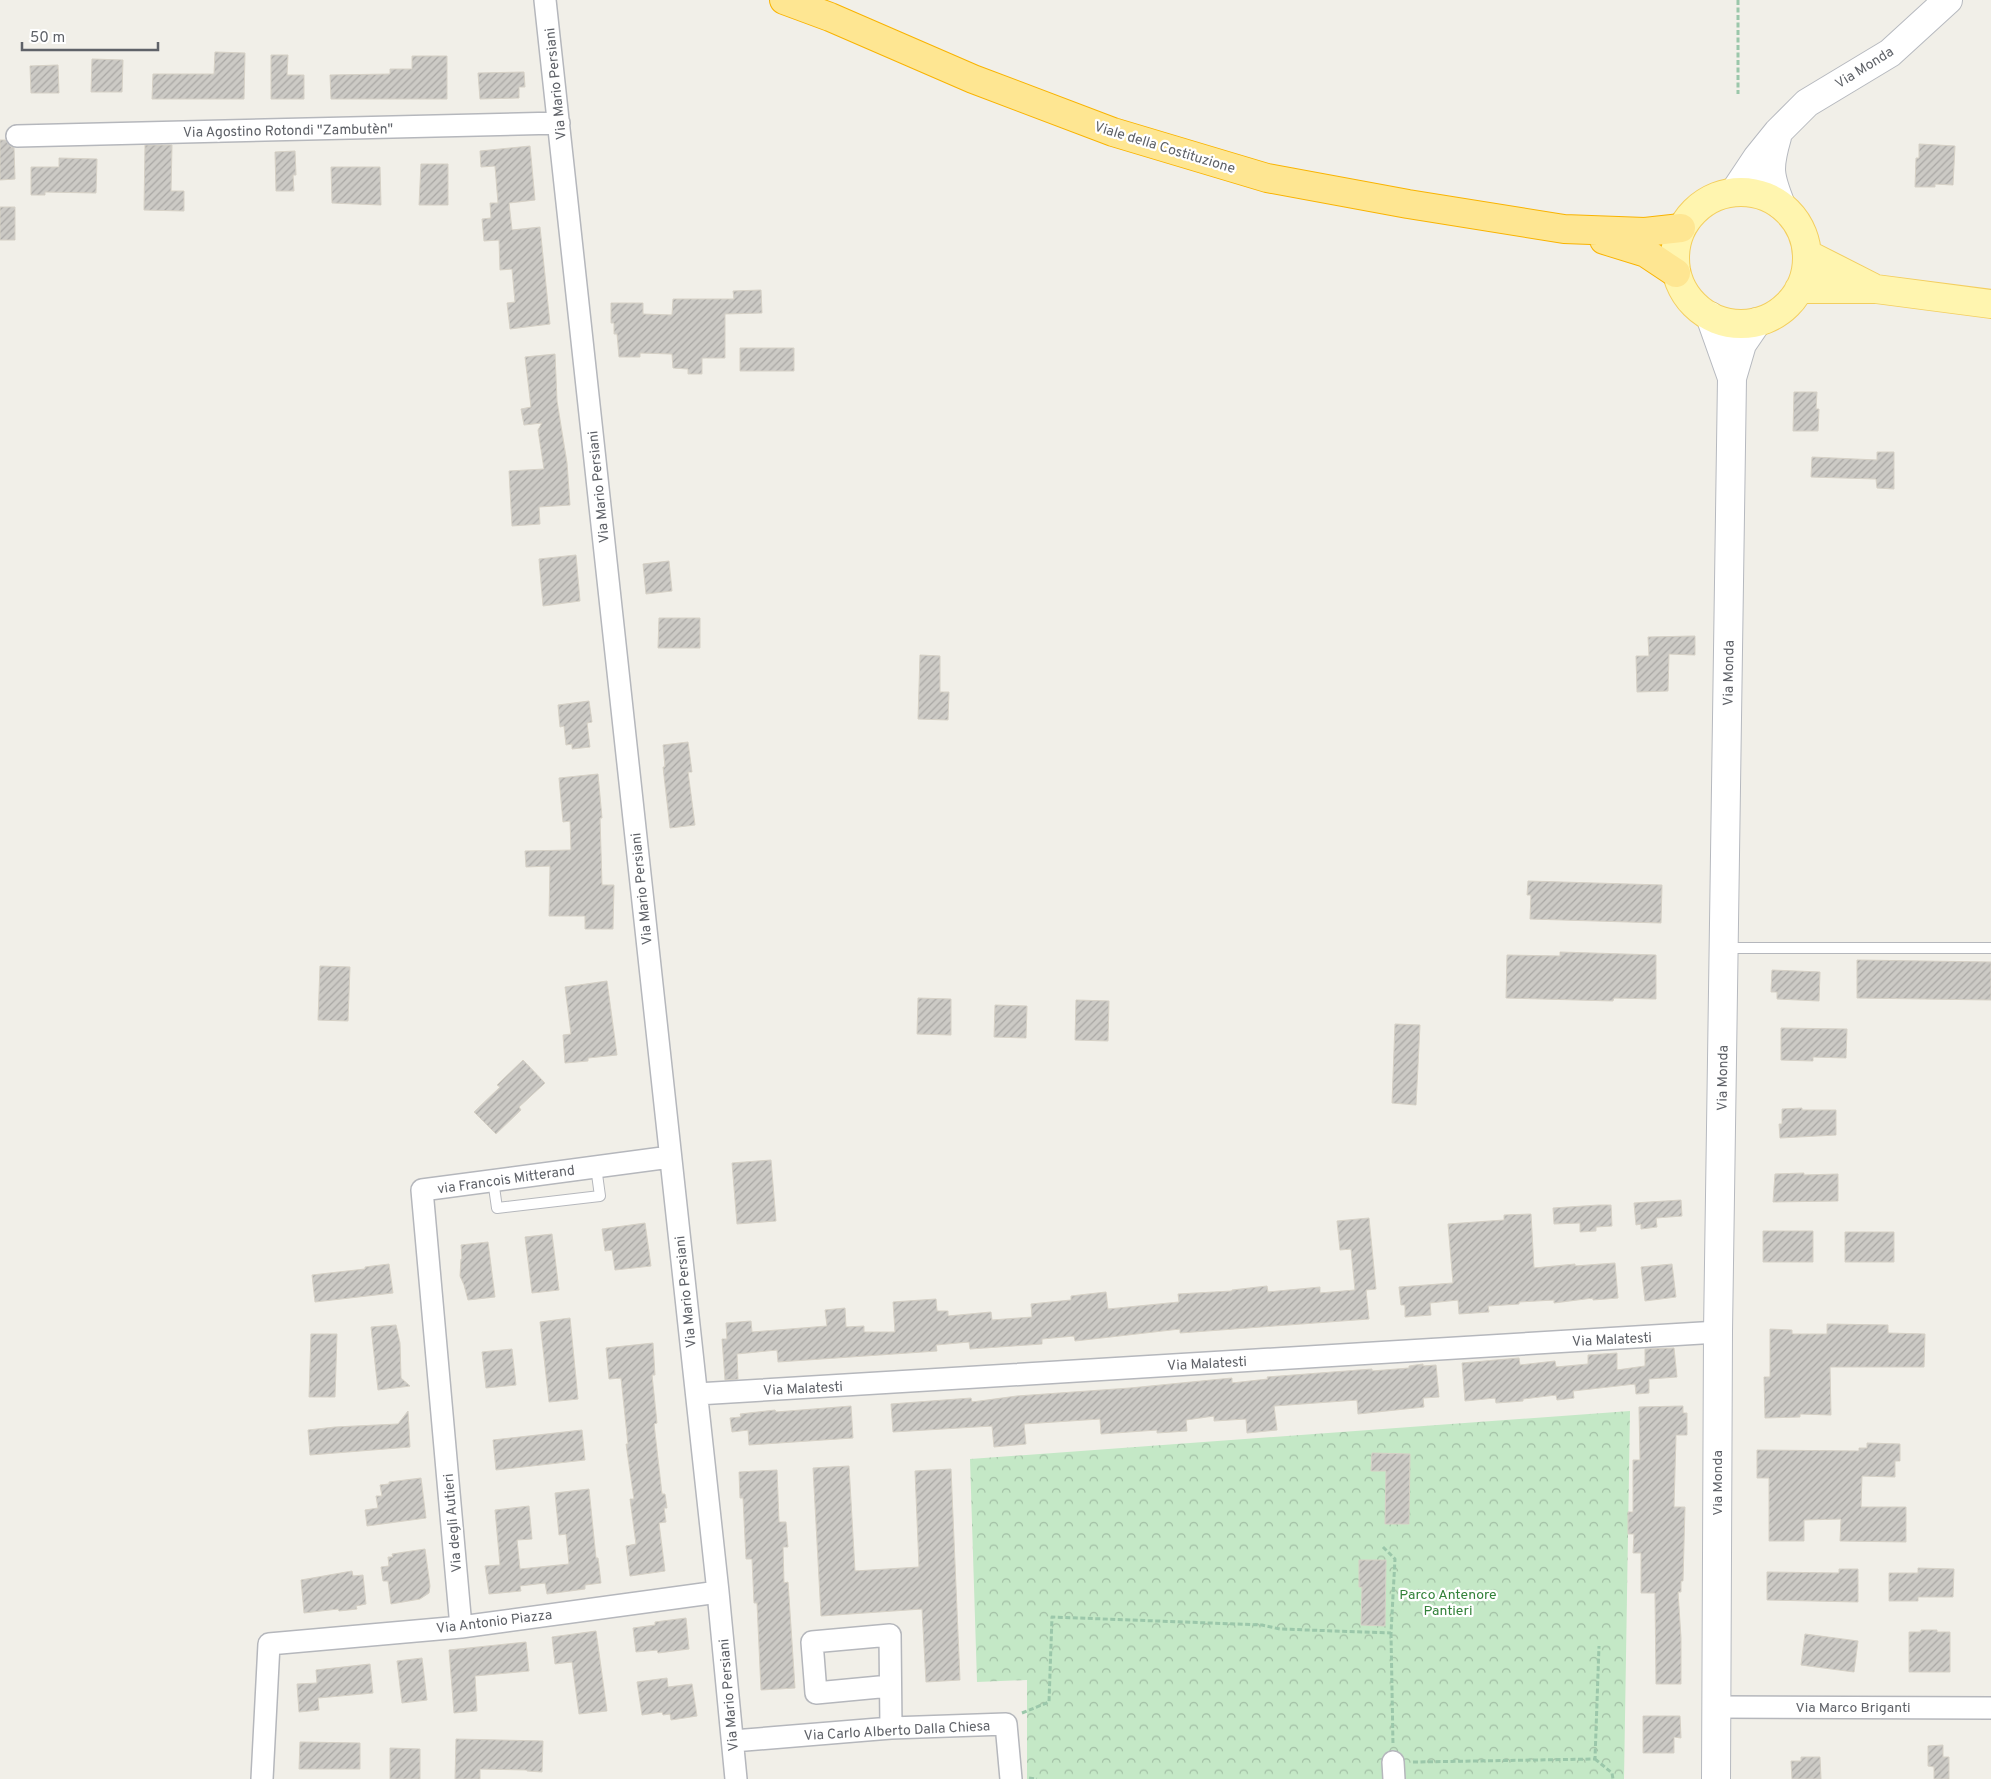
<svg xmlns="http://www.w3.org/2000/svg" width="1991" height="1779" font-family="Overpass,sans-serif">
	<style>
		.forest { fill: url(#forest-crowns) }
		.building { fill: url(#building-hatch); stroke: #d6d1c6 }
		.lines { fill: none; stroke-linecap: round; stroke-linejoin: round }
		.lane-casing { stroke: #b5b7bc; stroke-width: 12 }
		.street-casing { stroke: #b5b7bc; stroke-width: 24 }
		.secondary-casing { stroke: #b6b9bf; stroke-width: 30 }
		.primary-casing { stroke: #f3ce5f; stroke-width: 30 }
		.highway-casing { stroke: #f9b300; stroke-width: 30 }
		.path { stroke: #9bc7aa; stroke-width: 3; stroke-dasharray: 5 2.5; stroke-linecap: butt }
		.lane { stroke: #fff; stroke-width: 10 }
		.street { stroke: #fff; stroke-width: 21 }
		.secondary { stroke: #fff; stroke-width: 28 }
		.primary { stroke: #fff5af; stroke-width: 28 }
		.highway { stroke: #fee692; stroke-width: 28 }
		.labels { text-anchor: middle; stroke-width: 4.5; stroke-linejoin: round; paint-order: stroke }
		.street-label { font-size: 14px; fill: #5f6268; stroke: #fff }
		.park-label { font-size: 14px; fill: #33823a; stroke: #fff }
	</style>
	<defs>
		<pattern id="forest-crowns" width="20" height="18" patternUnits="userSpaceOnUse" patternTransform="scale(1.25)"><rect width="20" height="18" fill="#c4e8c6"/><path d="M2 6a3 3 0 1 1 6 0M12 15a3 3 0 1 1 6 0" fill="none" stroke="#a2bfa5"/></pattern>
		<pattern id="building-hatch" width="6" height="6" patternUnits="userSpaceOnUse" patternTransform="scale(1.25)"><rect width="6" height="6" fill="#cccac5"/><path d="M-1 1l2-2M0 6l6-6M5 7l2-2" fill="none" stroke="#a9a7a4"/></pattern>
	</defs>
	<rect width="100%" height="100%" fill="#f1efe8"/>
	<path class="forest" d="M1630,1411L1624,1779H1027V1680L977,1682L970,1459Z"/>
	<path class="building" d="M215,52L245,53L244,99H152L153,74H214Z
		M271,55H288L287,75H304V99H271Z
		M412,56H447V99H331L330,75L390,74V69H412Z
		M92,59L123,60L122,92H91Z
		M58,65L59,93H31L30,66Z
		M524,72L525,87H519V98L480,99L478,73Z
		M0,140H5L11,147L14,148L15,179L0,180Z
		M1919,144L1955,146L1953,185L1935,184V187H1915L1916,158H1919Z
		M145,145H172L171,191H184V211L144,210Z
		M530,146L535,200L509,203L512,230L540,227L550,324L510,329L507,303L515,302L512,269L500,270L499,240L484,241L482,219L491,218L490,203H498L495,166L481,167L480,151Z
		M295,151L296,175H293L294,191H276L275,152Z
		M59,158L97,159L96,193L45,192V195H31V167H59Z
		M421,164H448V205H419Z
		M331,167H380L381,205L332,203Z
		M0,207H15V240H0Z
		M761,290L762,313L725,314V358H702V374H688V369L673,368L672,354L640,353V357H619L617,334H614V323H611V303H643V314L672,315L673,299H734L733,291Z
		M740,348H794V371H740Z
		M555,354L557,401L567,463L570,505L539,507L540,524L512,526L509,471L544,469L538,430L542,423L524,425L521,409L531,407L525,357Z
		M1794,392H1817L1816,409H1819L1818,431H1793Z
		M1877,452H1894V489L1877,488L1876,479L1811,477L1812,457L1877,460Z
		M576,555L580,601L543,606L539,559Z
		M669,561L672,591L646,594L643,564Z
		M659,618H700V648H658Z
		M1695,636V655L1669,654L1668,691L1637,692L1636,656H1649L1648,637Z
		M920,655L940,656V692H949L948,720L918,719Z
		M589,701L592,722L587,723L590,747L572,749V744L566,745L564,726L560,727L558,705Z
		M688,742L692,772H688L695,825L670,828L663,767H665L663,745Z
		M598,774L602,818H600L602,885H614L613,929H585V916H549L550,866L526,867L525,851L571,850L570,821L563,822L559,778Z
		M1528,881L1662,885L1661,923L1530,919L1531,895H1527Z
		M1560,952L1656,955V999L1614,998L1613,1001L1506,998L1507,955L1560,956Z
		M1857,960L1991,962V1000L1857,998Z
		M320,966L350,967L348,1021L318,1020Z
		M1772,970L1820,972L1819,1001L1777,999V992H1771Z
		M607,981L617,1055L588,1058V1061L565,1063L563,1035L571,1034L565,987Z
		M918,998L951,999V1035L917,1034Z
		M1076,1000L1109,1001L1108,1041L1075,1040Z
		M995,1005L1027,1006L1026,1038L994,1037Z
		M1395,1024L1420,1025L1416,1105L1392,1103Z
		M1781,1028L1847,1029L1846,1058L1813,1057V1061L1781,1060Z
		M523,1060L545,1083L519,1107L521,1110L496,1134L474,1112L500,1087L497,1085Z
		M1802,1108V1110H1836V1135L1780,1138L1779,1124H1782V1109Z
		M771,1160L776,1221L737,1224L732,1163Z
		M1804,1173V1175L1838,1174V1201L1773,1202L1775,1174Z
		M1681,1200L1682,1216L1656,1218L1657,1227L1641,1229V1224L1636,1225L1634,1203Z
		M1599,1205H1611L1612,1226L1596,1227V1231L1580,1232V1223L1554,1224L1553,1208Z
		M1531,1214L1534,1268L1575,1264V1266L1615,1263L1618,1298L1593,1300V1298L1554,1303V1300L1519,1302V1304L1488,1306L1489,1312L1459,1314L1458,1300L1430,1303L1431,1315L1405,1317V1305H1401L1399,1287L1453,1283L1448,1224L1504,1220V1215Z
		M1369,1218L1376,1289L1366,1290L1369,1319L1180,1333V1329L1075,1341L1074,1336L1042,1339V1344L970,1349L969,1342L936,1345L937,1351L778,1362L777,1350L737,1354L738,1379L725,1380L722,1339H727L726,1323L751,1321L752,1332L827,1326L825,1310L845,1308L846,1327L864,1326V1332H895L893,1302L936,1299L937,1311H948V1316L991,1312L992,1320L1032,1317L1031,1304L1071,1300V1296L1106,1292L1108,1309L1179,1302L1178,1294L1232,1291V1290L1267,1286L1268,1292L1320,1287V1293L1355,1290L1351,1249L1340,1250L1337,1221Z
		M645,1223L651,1266L615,1270L612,1250L605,1251L602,1229Z
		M1763,1231H1813V1262H1763Z
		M1845,1232H1894V1262H1845Z
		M552,1234L559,1290L532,1293L525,1237Z
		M488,1242L495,1297L468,1300L464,1285L460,1276L461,1259H462L461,1245Z
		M389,1264L393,1293L315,1302L312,1275L365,1269V1267Z
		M1672,1264L1676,1297L1645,1301L1641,1267Z
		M570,1318L578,1399L549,1402L540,1322Z
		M1827,1324L1888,1325V1333L1925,1334L1924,1367H1830L1831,1415L1800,1414V1417L1765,1418L1764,1377H1770V1329L1792,1330V1334H1827Z
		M396,1325L400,1343L401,1378L410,1386L378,1390L371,1327Z
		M311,1334H337L335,1397H309Z
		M653,1343L655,1375H652L657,1423L654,1424L662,1494H665L667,1508H664L666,1522L659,1523L665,1571L630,1576L626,1546L636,1544L630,1499H634L626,1444H628L621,1378L609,1379L606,1348Z
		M1674,1348L1677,1377L1649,1379V1393L1636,1394L1635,1384L1573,1391L1574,1398L1557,1400L1556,1395L1523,1399V1401L1496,1403L1495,1398L1465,1401L1462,1363L1519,1358L1520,1365L1555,1361L1556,1367L1588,1364V1355L1617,1353V1370L1645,1366V1349Z
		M512,1349L516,1385L486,1388L482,1352Z
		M1423,1364V1366L1436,1365L1439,1397L1423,1398L1424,1407L1358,1414L1357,1400L1274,1406L1277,1430L1247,1433L1246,1419L1214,1421V1416L1186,1420L1187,1431L1157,1433V1430L1101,1434L1100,1419L1024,1424L1026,1444L994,1447L992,1426L893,1432L891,1404L971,1398L972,1402L1017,1396L1130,1388L1232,1378V1383L1268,1379L1267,1377L1372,1369V1371L1409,1368V1366Z
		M851,1406L853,1438L749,1445L748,1430L732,1432L730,1418L741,1417L740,1414L775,1410L776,1412Z
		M1683,1406V1413H1687V1435H1676L1674,1507H1685L1683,1581H1681V1592H1678L1681,1638V1684H1656L1655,1593H1641V1553H1633L1634,1534H1628V1512H1633V1460H1640L1639,1407Z
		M408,1411L410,1447L310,1455L308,1430L335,1427L398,1424Z
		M582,1430L585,1460L496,1470L493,1440Z
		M1867,1443L1900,1444V1461H1895V1477L1862,1476L1861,1507H1906V1542L1840,1541L1841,1519L1804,1520V1541H1769V1478H1757V1450L1859,1451V1448H1867Z
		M1372,1453L1410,1454L1409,1524H1385L1386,1471H1371Z
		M849,1466L855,1571L919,1567L915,1471L951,1469L960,1680L926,1682L922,1609L821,1616L813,1468Z
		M777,1470L779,1522H786L788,1547H783L784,1583L788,1582L795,1688L761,1690L757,1603H754L752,1559H746L743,1498H740L739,1472Z
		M421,1478L426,1518L367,1526L365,1510L378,1508L376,1496H382L380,1485L389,1484V1482Z
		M589,1489L596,1558H598L601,1583L585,1585V1589L547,1594L545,1583L520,1586L521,1591L489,1594L485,1566L500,1565L495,1510L529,1506L532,1539L517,1540L520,1569L569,1564L566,1534L559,1535L555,1493Z
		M425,1549L430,1586L429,1593L420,1599L391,1604L388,1581H383L381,1567L389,1566L388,1557H393L392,1554Z
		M1359,1560H1386L1385,1626L1361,1625L1362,1587H1359Z
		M1918,1568L1954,1569L1953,1597H1918V1601H1889V1573H1918Z
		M1839,1569H1858V1602L1767,1600V1572L1839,1573Z
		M352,1571L353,1576L363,1575L366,1604L356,1606L357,1609L339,1611L338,1609L304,1613L301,1580Z
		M686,1618L689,1649L658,1653L657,1650L636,1652L633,1628L655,1625V1622Z
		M1921,1630H1937V1632H1950V1672H1909V1632H1921Z
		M596,1631L607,1711L579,1714L572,1662L555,1664L552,1637Z
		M1805,1634L1858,1641L1854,1672L1801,1665Z
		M526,1642L529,1671L475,1676L477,1711L454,1713L449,1650Z
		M422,1658L427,1700L402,1703L397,1661Z
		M370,1664L373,1693L318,1698L319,1710L299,1712L297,1684L317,1683L316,1670Z
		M667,1678L668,1687L692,1684L697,1716L671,1720L670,1714L663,1715L662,1712L642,1715L637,1682Z
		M1643,1716H1680L1681,1738L1674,1737V1753H1643Z
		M456,1739L543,1741L542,1772L527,1771V1770L480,1769V1779H455Z
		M300,1742L360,1743V1769H299Z
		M1943,1745V1757H1949V1779H1934V1767L1928,1766V1746Z
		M390,1748L420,1749V1779H390Z
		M1801,1757H1820L1821,1779H1792L1791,1761H1801Z"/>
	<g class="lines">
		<g class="lane-casing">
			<path id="lane" d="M1725,948H1991
				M493,1180L497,1208L600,1196L596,1167"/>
		</g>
		<g class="street-casing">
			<path id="street" d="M545,0L718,1592L736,1779
				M17,136L559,123
				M697,1394L1718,1332
				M461,1627L422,1190L670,1157
				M890,1686L816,1693L812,1642L890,1635L891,1728
				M1716,1707L1991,1708
				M733,1741L891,1728L1006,1724L1011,1779
				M1393,1762L1394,1779
				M262,1779L269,1644L461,1627L718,1592"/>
		</g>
		<g class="secondary-casing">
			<path id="secondary" d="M1777,137C1768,168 1769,175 1781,205
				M1735,191L1757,158L1778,132L1807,103L1890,53L1948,0
				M1710,316L1732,378
				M1716,1779L1718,1332L1732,378L1742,344L1757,322"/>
		</g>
		<g class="primary-casing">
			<path id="primary" d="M1675 258a66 66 0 1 1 132 0a66 66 0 1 1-132 0Z
				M1807,254L1872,287
				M1799,289H1876L1991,304"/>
		</g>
		<g class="highway-casing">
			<path id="highway" d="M784,0L830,17L973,79L1113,132L1267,178L1408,204L1564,229L1645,232L1681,228
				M1604,240L1646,253L1676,273"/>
		</g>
		<path class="path" d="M1738,0V94
			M1391,1633L1393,1745
			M1022,1713L1049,1702L1052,1617L1262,1625L1280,1629L1391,1633L1395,1559L1382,1546
			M1595,1759L1612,1773L1613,1779
			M1413,1762L1595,1759L1599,1646
			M1029,1778L1037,1779"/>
		<use href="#lane" class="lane"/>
		<use href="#street" class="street"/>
		<use href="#secondary" class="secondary"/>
		<use href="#primary" class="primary"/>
		<use href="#highway" class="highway"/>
	</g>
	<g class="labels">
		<g class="street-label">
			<text transform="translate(1864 67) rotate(-32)" y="5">Via Monda</text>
			<text transform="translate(555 84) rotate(-96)" y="5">Via Mario Persiani</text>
			<text transform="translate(288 130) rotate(-1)" y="5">Via Agostino Rotondi "Zambutèn"</text>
			<text transform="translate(1165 147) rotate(17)" y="5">Viale della Costituzione</text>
			<text transform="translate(598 487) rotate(-96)" y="5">Via Mario Persiani</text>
			<text transform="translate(1728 673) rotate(-89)" y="5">Via Monda</text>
			<text transform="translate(641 889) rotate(-96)" y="5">Via Mario Persiani</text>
			<text transform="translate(1722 1078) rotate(-89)" y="5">Via Monda</text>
			<text transform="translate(506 1179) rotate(-8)" y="5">via Francois Mitterand</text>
			<text transform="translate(685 1292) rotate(-96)" y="5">Via Mario Persiani</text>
			<text transform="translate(1612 1339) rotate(-3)" y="5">Via Malatesti</text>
			<text transform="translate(1207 1363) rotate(-3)" y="5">Via Malatesti</text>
			<text transform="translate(803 1388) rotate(-3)" y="5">Via Malatesti</text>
			<text transform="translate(1717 1483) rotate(-90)" y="5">Via Monda</text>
			<text transform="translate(452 1523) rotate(-95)" y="5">Via degli Autieri</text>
			<text transform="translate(494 1621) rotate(-7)" y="5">Via Antonio Piazza</text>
			<text transform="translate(728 1695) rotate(-95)" y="5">Via Mario Persiani</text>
			<text x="1853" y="1712">Via Marco Briganti</text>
			<text transform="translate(897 1730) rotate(-3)" y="5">Via Carlo Alberto Dalla Chiesa</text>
		</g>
		<g class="park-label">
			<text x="1448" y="1599">Parco Antenore<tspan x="1448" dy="16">Pantieri</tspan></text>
		</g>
	</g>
	<path d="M22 42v8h136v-8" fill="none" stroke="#5f6268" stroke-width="2.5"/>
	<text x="30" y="42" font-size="15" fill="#5f6268" stroke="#ffffff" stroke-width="4" paint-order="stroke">50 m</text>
</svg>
